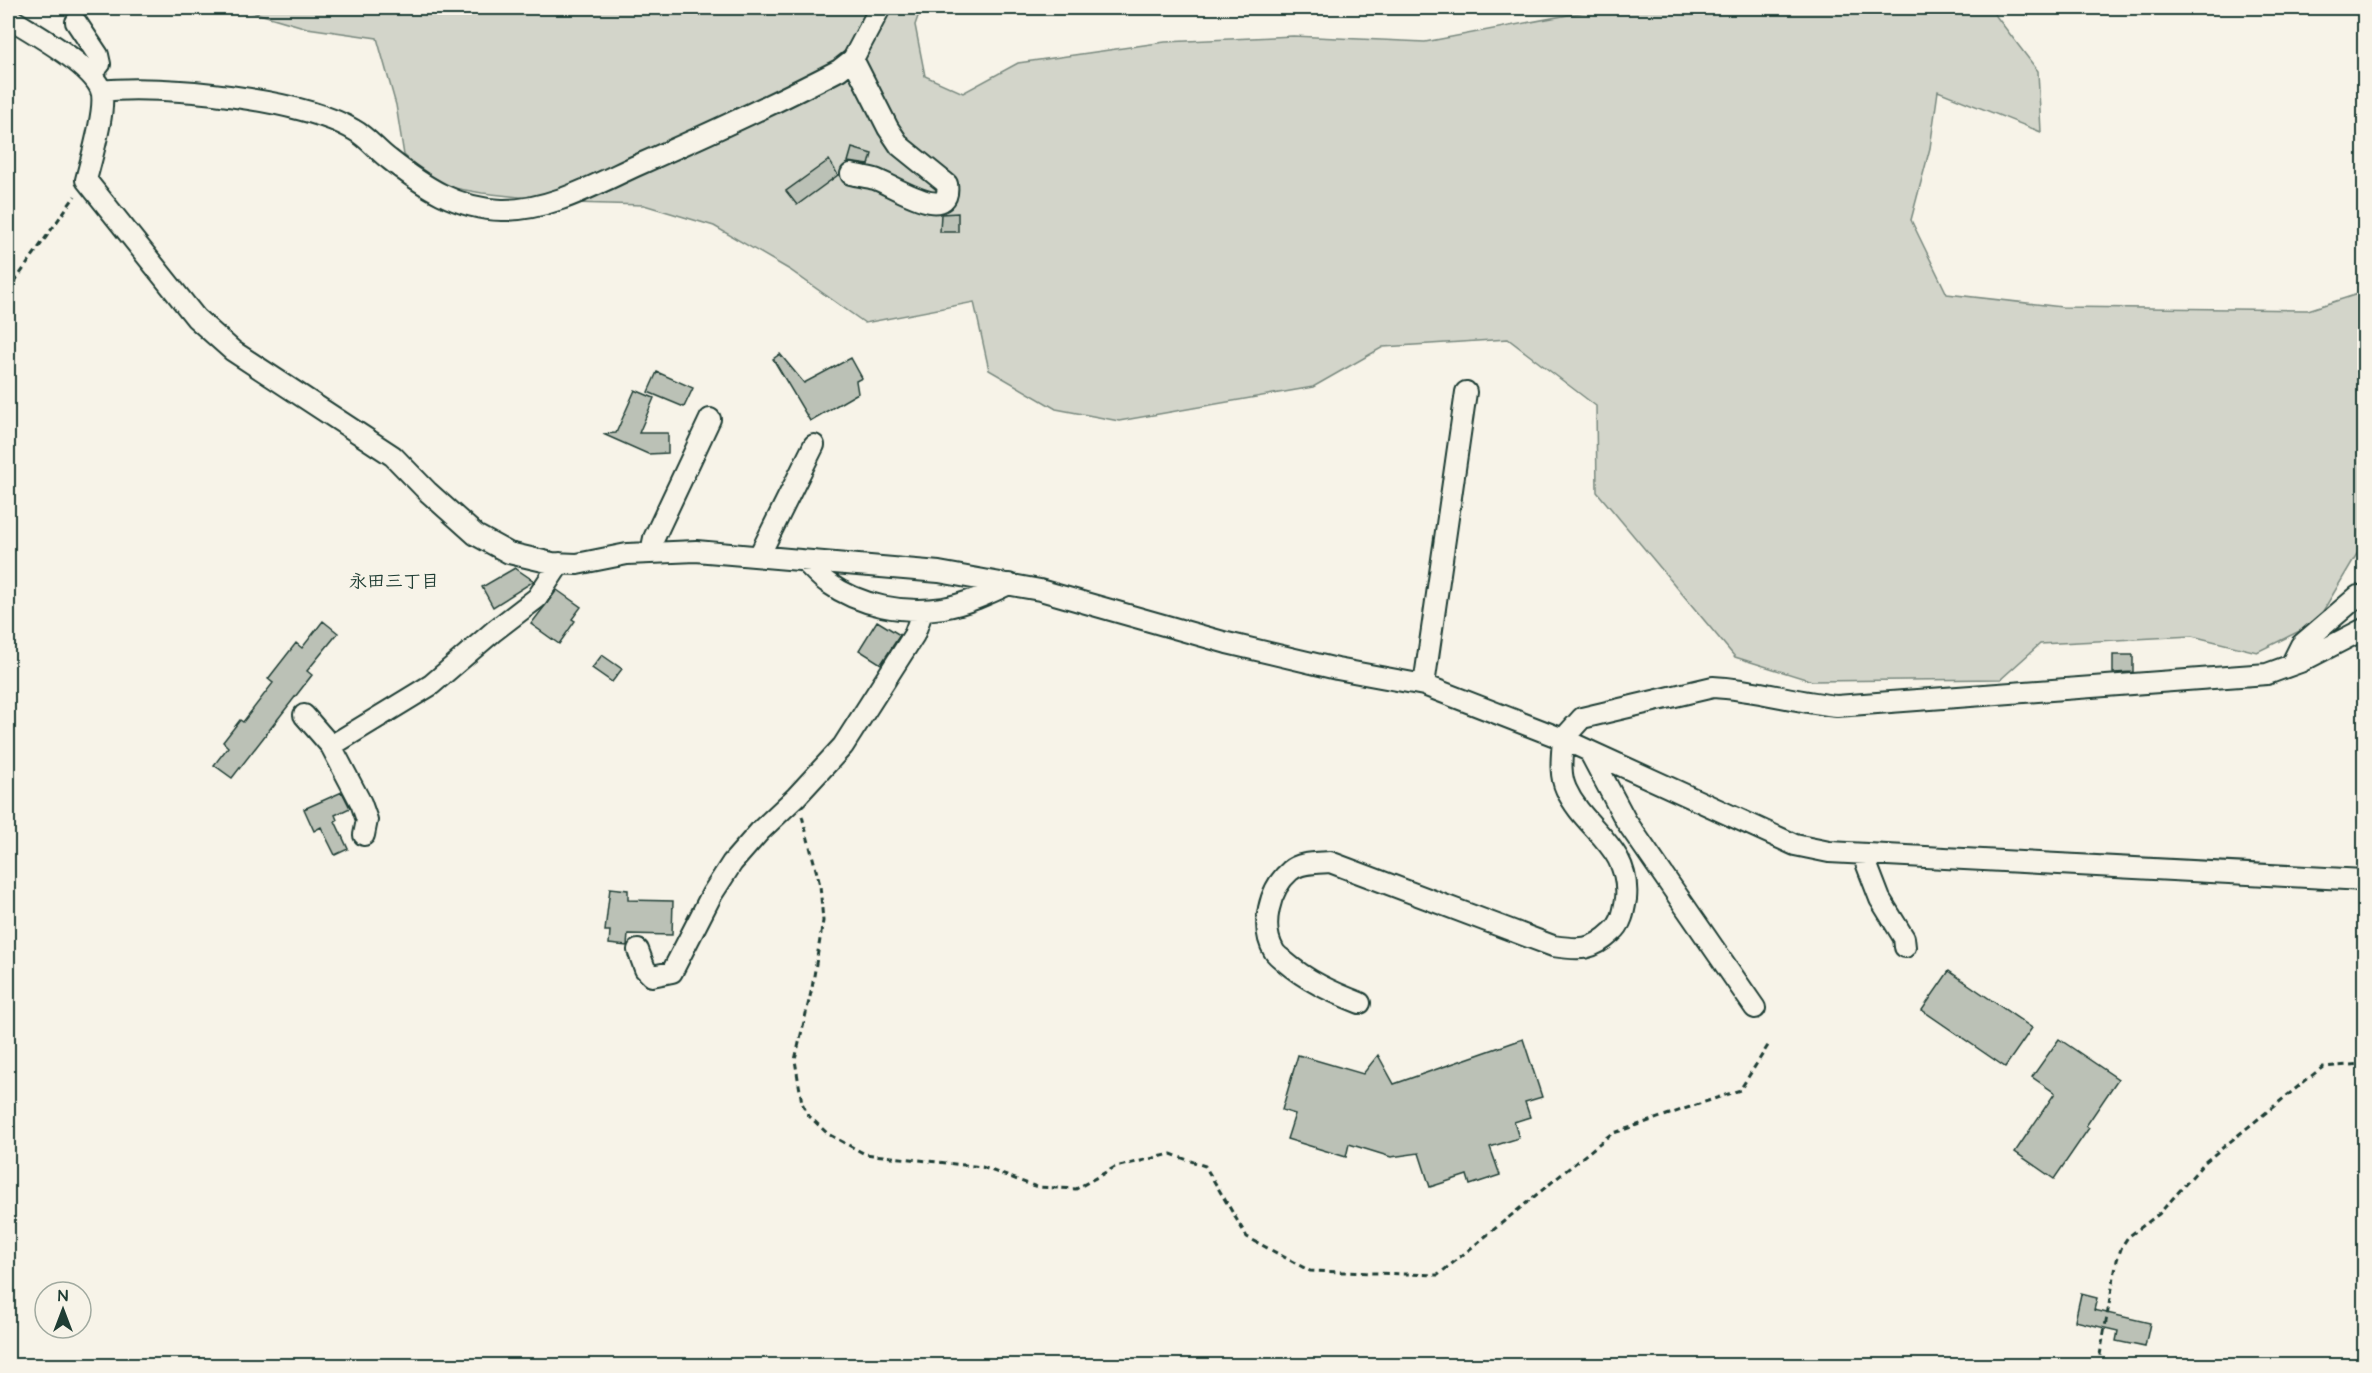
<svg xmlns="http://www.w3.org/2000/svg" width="2372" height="1373" font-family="'Architects Daughter','Klee One',sans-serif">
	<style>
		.green { fill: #d3d5ca; stroke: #79897f; stroke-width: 1.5 }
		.building { fill: #bbc1b6; stroke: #1f3d34; stroke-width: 1.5 }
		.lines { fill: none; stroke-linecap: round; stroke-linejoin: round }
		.minor-casing { stroke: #1f3d34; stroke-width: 24 }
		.path { stroke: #1f3d34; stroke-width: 3; stroke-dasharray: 6 4.5; stroke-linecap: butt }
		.minor { stroke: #f7f3e8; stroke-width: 20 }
		.labels { text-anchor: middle; stroke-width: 6; stroke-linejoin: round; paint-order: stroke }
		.neighbourhood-label { font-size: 18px; font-weight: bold; fill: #1f3d34; stroke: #f7f3e8 }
	</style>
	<rect width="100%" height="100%" fill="#f7f3e8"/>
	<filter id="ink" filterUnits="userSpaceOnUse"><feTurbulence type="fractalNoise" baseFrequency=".0167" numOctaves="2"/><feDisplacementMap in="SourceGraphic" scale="12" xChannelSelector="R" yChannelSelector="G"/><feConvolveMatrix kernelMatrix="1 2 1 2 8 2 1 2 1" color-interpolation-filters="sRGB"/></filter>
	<g filter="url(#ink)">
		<path class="green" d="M239,8H921L915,25L925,76L963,93L1018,63L1165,42L1293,36L1425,42L1605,8H1990L2038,71L2041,132L1938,91L1930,148L1911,220L1947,294L2062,307L2308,310L2364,292V542L2316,623L2257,652L2192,636L2040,644L2001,679L1812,681L1735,657L1597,492L1596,406L1508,339L1383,347L1313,387L1119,421L1056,409L989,370L974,302L865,323L790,270L714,226L644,205L573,203L482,193L437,185L404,155L396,105L377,38L307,28Z"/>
		<path class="building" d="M852,148L872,154L869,165L848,162Z
			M829,160L838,175L797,205L786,191Z
			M958,213V232H940L941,214Z
			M780,354L804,383L851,358L862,378L856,381L858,393L810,421L773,359Z
			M657,372L693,388L684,407L648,392Z
			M635,390L654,398L639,433H668V453L648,454L603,434L616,433Z
			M515,568L534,581L493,607L482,587Z
			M557,590L581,607L572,619L575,621L559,644L531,624Z
			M323,621L338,633L307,671L312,675L232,778L214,765L228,747L223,742L240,720L243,722L273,683L268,679L296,643L302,648Z
			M877,621L900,635L881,664L859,650Z
			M602,655L622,669L612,682L592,668Z
			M2113,655H2133V672L2113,673Z
			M342,792L350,808L335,815L337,820L335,821L348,849L335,855L321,827L314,831L304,809Z
			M610,888L628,890V900L673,901L672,935L628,934L627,946L609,944L610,931H605Z
			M1949,971L2032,1028L2005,1067L1922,1010Z
			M1523,1039L1542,1097L1525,1102L1530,1117L1514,1122L1519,1138L1490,1147L1500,1175L1470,1185L1467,1175L1430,1187L1419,1153L1391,1157L1349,1144L1346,1157L1287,1139L1295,1114L1282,1110L1298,1055L1363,1074L1378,1055L1394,1084Z
			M2059,1039L2118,1079L2086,1126L2089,1128L2054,1179L2015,1152L2055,1093L2032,1077Z
			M2081,1294L2097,1298L2094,1310L2150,1323L2145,1347L2116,1341L2118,1331L2075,1321Z"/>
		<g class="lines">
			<g class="minor-casing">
				<path id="minor" d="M8,17C31,32 91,64 101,90C107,107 91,160 86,180L196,318L233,351L393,456L428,492L476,535L509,553L552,563L577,564L627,554L696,551L939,572L1040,590L1227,643L1337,669L1424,685L1563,739L1795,845L1829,852L2364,880
					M76,22L98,55L100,64L90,74
					M101,91C161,84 303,99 354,130C367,137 377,150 389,159C423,186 457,209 502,210C549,211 596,184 638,165C706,135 774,104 839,70L853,59L880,8
					M851,174C859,176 868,177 875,179C891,184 953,226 947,184L900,146L888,128L853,59
					M651,552L654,538L710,419
					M759,556L814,445
					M804,561C812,568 819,577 828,583C860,606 904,614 943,608C966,604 988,594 1009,584
					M2291,665L2301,645L2358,596
					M1424,685L1466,392
					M304,715L331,746L361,803L367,820L364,835
					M331,746L431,685L494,631L537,598L560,563
					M1589,751L1626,821L1755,1008
					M1863,855L1880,899L1904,938L1905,947
					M638,950L645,969L652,976L672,972L712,894L732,863L760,831L796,797L843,746L914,635L923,610
					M1360,1003C1332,992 1307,981 1284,961C1281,958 1276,955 1274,951C1260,927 1269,889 1290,871C1300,862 1317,863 1330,862L1553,946C1580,950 1592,951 1612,932C1622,924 1624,911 1626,899C1631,846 1584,830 1566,789C1559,774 1562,755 1563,739L1582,718L1713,687C1755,689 1795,702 1837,706L2267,674L2300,662L2364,629"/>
			</g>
			<path class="path" d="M8,291L75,196
				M802,816L820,885L823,921L812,988L795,1060L802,1103L808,1115L828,1134L865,1154L982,1167L1037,1187L1076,1189L1115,1167L1171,1154L1205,1166L1247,1237L1310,1271L1438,1275L1611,1134L1740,1090L1769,1044
				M2098,1366L2117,1260L2122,1246L2128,1237L2159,1214L2205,1162L2310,1077L2323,1067L2364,1064"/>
			<use href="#minor" class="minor"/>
		</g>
	</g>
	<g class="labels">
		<g class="neighbourhood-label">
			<text x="394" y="587">永田三丁目</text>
		</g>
	</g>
	<rect width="2372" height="1373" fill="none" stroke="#f7f3e8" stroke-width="30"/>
	<rect x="15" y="15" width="2342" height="1343" fill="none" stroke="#1f3d34" stroke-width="2" filter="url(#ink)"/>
	<g transform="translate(63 1310)"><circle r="28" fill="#f7f3e8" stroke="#a1aaa0" stroke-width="1.5"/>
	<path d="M0-4.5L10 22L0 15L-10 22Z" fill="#1f3d34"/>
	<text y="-9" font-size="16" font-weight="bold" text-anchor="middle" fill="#1f3d34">N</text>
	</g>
</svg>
